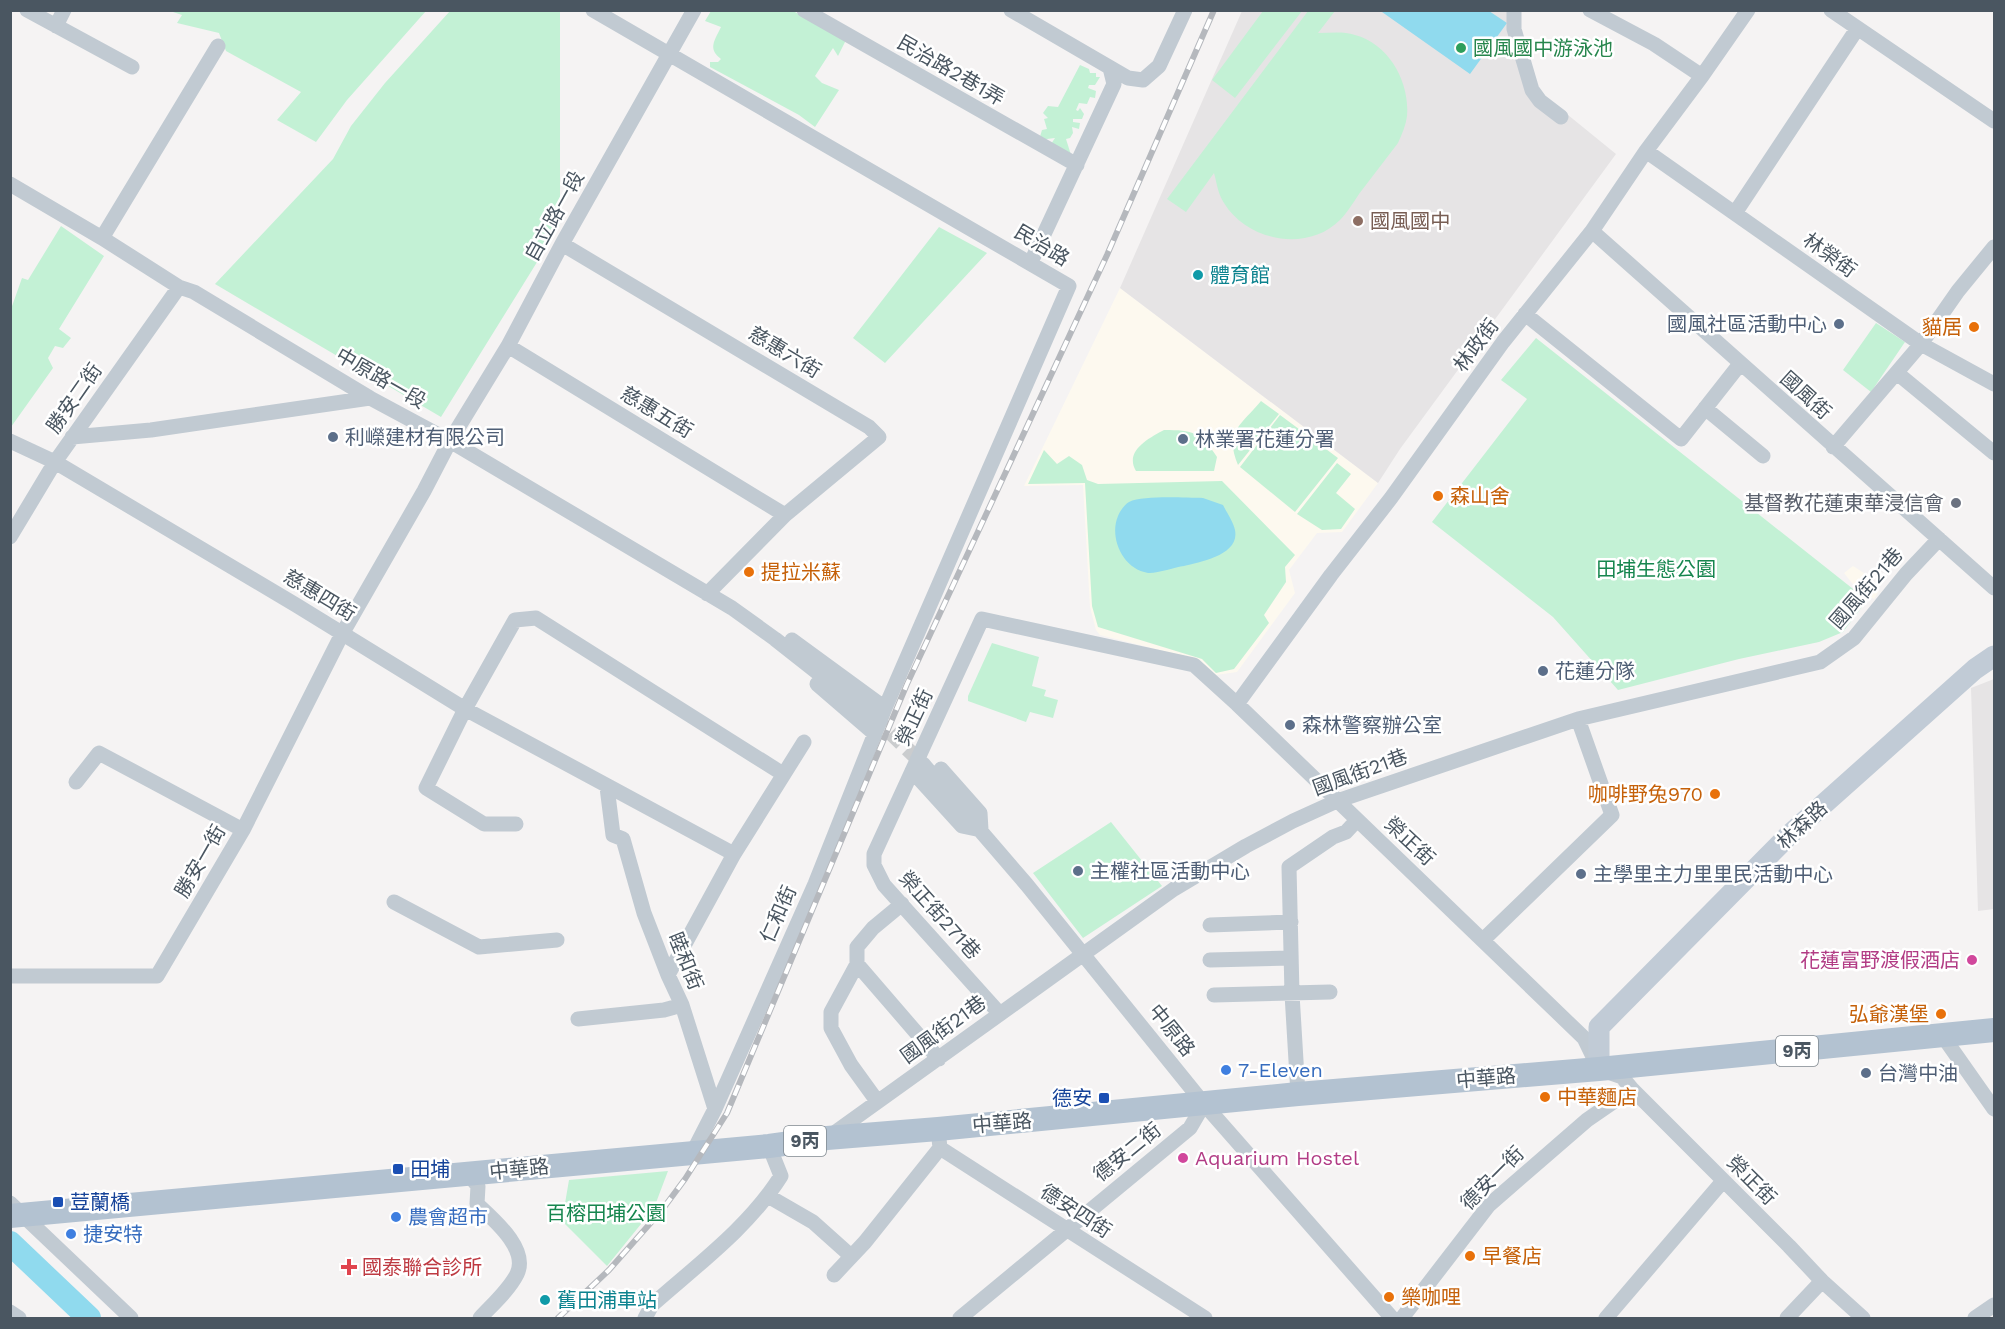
<svg xmlns="http://www.w3.org/2000/svg" width="2005" height="1329" font-family="'Work Sans','Noto Sans TC',sans-serif">
	<style>
		.commercial { fill: #fdf9ef }
		.education { fill: #e6e4e5 }
		.green { fill: #c3f1d5 }
		.water { fill: #90daee }
		.lines { fill: none; stroke-linecap: round; stroke-linejoin: round }
		.river { stroke: #90daee; stroke-width: 24 }
		.street-tunnel { stroke: #caccce; stroke-width: 15; stroke-dasharray: 15 8; stroke-linecap: butt }
		.street { stroke: #c1cad2; stroke-width: 15 }
		.secondary { stroke: #c1cbd6; stroke-width: 21 }
		.primary { stroke: #b3c2d1; stroke-width: 24 }
		.rail-casing { stroke: #b5b8bd; stroke-width: 6 }
		.rail { stroke: #fff; stroke-width: 4; stroke-dasharray: 11; stroke-linecap: butt }
		.leisure-dot { fill: #2e9e5b; stroke: #fff; stroke-width: 2 }
		.education-dot { fill: #8d6e63; stroke: #fff; stroke-width: 2 }
		.culture-dot { fill: #0f9aa8; stroke: #fff; stroke-width: 2 }
		.service-dot { fill: #5c6f8a; stroke: #fff; stroke-width: 2 }
		.food-dot { fill: #e8710a; stroke: #fff; stroke-width: 2 }
		.worship-dot { fill: #6b7280; stroke: #fff; stroke-width: 2 }
		.hotel-dot { fill: #d1479c; stroke: #fff; stroke-width: 2 }
		.shop-dot { fill: #3f7fe0; stroke: #fff; stroke-width: 2 }
		.transit-dot { fill: #1a4fb4; stroke: #fff; stroke-width: 2 }
		.health-dot { fill: #e0444e; stroke: #fff; stroke-width: 2 }
		.labels { text-anchor: middle; stroke-width: 5; stroke-linejoin: round; paint-order: stroke }
		.shield { fill: #fff; stroke: #808990; stroke-width: 1.5 }
		.shield-label { font-size: 18px; font-weight: bold; fill: #4a5661 }
		.leisure-label { font-size: 20px; fill: #27864d; stroke: #fff; text-anchor: start }
		.street-label { font-size: 20px; fill: #4a5661; stroke: #fff }
		.education-label { font-size: 20px; fill: #785e54; stroke: #fff; text-anchor: start }
		.culture-label { font-size: 20px; fill: #0d838f; stroke: #fff; text-anchor: start }
		.service-label { font-size: 20px; fill: #4e5e75; stroke: #fff; text-anchor: start }
		.food-label { font-size: 20px; fill: #c56008; stroke: #fff; text-anchor: start }
		.worship-label { font-size: 20px; fill: #5b616d; stroke: #fff; text-anchor: end }
		.park-label { font-size: 20px; fill: #17864f; stroke: #fff }
		.hotel-label { font-size: 20px; fill: #b23c85; stroke: #fff; text-anchor: end }
		.shop-label { font-size: 20px; fill: #366cbe; stroke: #fff; text-anchor: start }
		.transit-label { font-size: 20px; fill: #164399; stroke: #fff; text-anchor: start }
		.health-label { font-size: 20px; fill: #be3a42; stroke: #fff; text-anchor: start }
	</style>
	<rect width="100%" height="100%" fill="#f5f3f3"/>
	<path class="commercial" d="M1120,288L1378,483L1342,532L1317,533L1289,570L1295,593L1237,672L1216,675L1200,660L1100,635L1096,630L1090,607L1083,485L1024,486Z
		M1853,566L1867,575L1862,583L1872,590L1879,591L1874,599L1856,588L1844,573Z"/>
	<path class="education" d="M1242,11H1514L1525,80L1616,154L1400,449L1378,483L1120,288Z
		M1994,679V909L1978,911L1971,688Z"/>
	<path class="green" d="M170,11H426L347,100L316,142L277,120L301,92L226,51L219,33L177,23L182,15Z
		M450,11H560V225L441,417L215,284L333,159L351,126L385,83Z
		M711,11H793L846,40L838,56L833,48L815,76L822,83L839,90L815,127L799,115L710,67V62H718L721,59C707,49 715,40 721,27L705,21Z
		M1263,11H1302L1235,98L1212,80Z
		M1308,11H1335L1318,33C1331,33 1343,31 1355,35C1389,44 1410,82 1407,116C1406,125 1402,134 1398,143C1385,160 1372,177 1359,194C1353,203 1347,213 1340,220C1307,253 1247,241 1224,203C1218,194 1217,184 1214,173L1186,212L1167,199Z
		M1080,65L1089,69L1090,73H1096V77H1100L1095,85H1089L1088,88L1096,91L1095,98L1090,97L1087,104L1079,103L1076,110L1078,111L1080,108L1084,114L1082,119H1073V122L1080,123L1079,129L1072,127L1073,133L1070,138L1066,139L1071,155L1049,147L1055,138L1039,140L1042,130L1047,129L1044,119L1048,118L1043,113L1048,106L1058,107Z
		M61,226L104,256L59,329L71,338L63,348L55,346L48,358L53,368L11,427V309L22,278L28,280Z
		M939,227L987,253L885,363L853,338Z
		M1876,323L1905,342L1871,392L1843,370Z
		M1536,338L1867,600L1843,632L1819,642L1739,659L1618,690L1553,617L1432,522L1527,399L1501,380Z
		M1261,401L1279,414L1238,465C1224,432 1241,425 1261,401Z
		M1280,415L1338,458L1295,512L1240,467Z
		M1164,430C1193,430 1201,432 1217,457L1214,471H1136C1124,451 1149,438 1164,430Z
		M1044,450L1057,464L1069,456L1082,465L1087,480L1098,484L1222,481L1295,555L1285,567L1286,582L1264,615L1269,623L1234,669L1216,673L1202,659L1098,627L1092,606L1085,483L1028,484Z
		M1337,463L1351,474L1336,493L1355,509L1341,529L1322,530L1297,514Z
		M992,643L1039,657L1032,686L1046,690L1044,696L1058,700L1053,718L1030,712L1026,722L968,701V696Z
		M1111,822L1162,886L1083,938L1033,873Z
		M668,1171L654,1208L607,1266L562,1221L569,1180Z"/>
	<path class="water" d="M1383,10L1489,11L1507,23L1470,74L1382,12Z
		M1203,498L1223,505C1227,513 1233,521 1235,530C1240,555 1200,562 1184,566C1175,567 1156,574 1148,573C1122,569 1109,537 1118,516C1120,511 1125,504 1129,502C1144,495 1185,498 1203,498Z"/>
	<g class="lines">
		<path class="river" d="M10,1243L89,1318"/>
		<path class="street-tunnel" d="M874,717L923,764"/>
		<path class="street" d="M27,10L132,67
			M593,10L1069,286L885,708L815,884L715,1109
			M804,10L1077,165
			M1011,10L1128,78L1143,80L1159,66L1185,10
			M1514,10V29L1532,90L1540,101L1561,117
			M1590,10L1654,44L1702,76
			M1831,10L1994,121
			M56,26L64,10
			M1646,151L1921,344L1994,384
			M10,184L102,238L179,287L194,292L370,398L450,441L732,608L775,639L874,717
			M1735,213L1857,29
			M1592,231L1994,588
			M102,238L218,46
			M562,244L869,427L879,437L785,515L707,594
			M1031,262L1114,84L1110,68
			M1525,314L1681,439L1740,364
			M508,346L785,515
			M1897,373L1994,453
			M1705,408L1763,456
			M72,437L151,430L370,398
			M10,441L55,462L296,605L465,709L734,854
			M1833,447L1921,344L1958,291L1994,247
			M10,537L55,462L179,287
			M792,640L885,708
			M817,684L875,734
			M1237,704L1331,575L1391,498L1503,342L1592,231L1646,151L1702,76L1748,10
			M923,764L1027,885L1204,1104L1392,1318
			M912,771L962,826L981,830L980,813L941,769
			M76,782L99,753L243,830
			M607,787L613,835L623,839L644,913L668,975L682,1005L715,1109L693,1152
			M516,824H484L426,788L465,709L515,620L536,618L783,774
			M394,902L479,947L557,940
			M1210,925L1291,922
			M1483,940L1612,815L1578,719
			M1210,960L1291,958
			M857,964L939,1059
			M668,975L734,854L804,742
			M10,976H157L243,830L342,634L424,491L450,441L508,346L562,244L694,10
			M1214,995L1330,992
			M1000,1014L884,885L874,865V854L982,619L1194,665L1237,704L1584,1038L1599,1069L1622,1077L1632,1089L1789,1246L1822,1281L1863,1318
			M578,1019L664,1010L682,1005
			M1942,1035L1994,1109
			M1298,1094L1292,994L1289,867L1333,837L1346,832L1357,820
			M877,1101L851,1065L831,1028V1012L857,964V947L873,928L902,904
			M938,1129L940,1148L1205,1318
			M830,1136L1174,889L1246,846L1293,821L1337,801L1578,719L1820,662L1854,638L1906,574L1939,539
			M468,1174L478,1186L477,1204C494,1220 529,1249 517,1274C509,1290 492,1305 480,1318
			M768,1196L813,1222L851,1256
			M10,1203L131,1318
			M834,1275L865,1242L940,1148
			M10,1312L19,1318
			M645,1318L652,1305C697,1265 749,1227 781,1176L769,1146
			M960,1318L1190,1128L1204,1104
			M1402,1318L1489,1205L1587,1120L1632,1089
			M1606,1318L1723,1181
			M1787,1318L1822,1281
			M1975,1318L1994,1305"/>
		<path class="secondary" d="M1599,1069V1027L1788,836L1975,669L1994,656"/>
		<path class="primary" d="M10,1216L769,1146L827,1138L938,1129L1298,1094L1599,1069L1994,1030"/>
		<g class="rail-casing">
			<path id="rail" d="M558,1318L609,1270L662,1210L685,1179L727,1113L907,684L1107,255L1214,10"/>
		</g>
		<use href="#rail" class="rail"/>
	</g>
	<circle class="leisure-dot" cx="1461" cy="48" r="6"/>
	<circle class="education-dot" cx="1358" cy="221" r="6"/>
	<g class="culture-dot">
		<circle cx="1198" cy="275" r="6"/>
		<circle cx="545" cy="1300" r="6"/>
	</g>
	<g class="service-dot">
		<circle cx="1839" cy="324" r="6"/>
		<circle cx="333" cy="437" r="6"/>
		<circle cx="1183" cy="439" r="6"/>
		<circle cx="1543" cy="671" r="6"/>
		<circle cx="1290" cy="725" r="6"/>
		<circle cx="1078" cy="871" r="6"/>
		<circle cx="1581" cy="874" r="6"/>
		<circle cx="1866" cy="1073" r="6"/>
	</g>
	<g class="food-dot">
		<circle cx="1974" cy="327" r="6"/>
		<circle cx="1438" cy="496" r="6"/>
		<circle cx="749" cy="572" r="6"/>
		<circle cx="1715" cy="794" r="6"/>
		<circle cx="1941" cy="1014" r="6"/>
		<circle cx="1545" cy="1097" r="6"/>
		<circle cx="1470" cy="1256" r="6"/>
		<circle cx="1389" cy="1297" r="6"/>
	</g>
	<circle class="worship-dot" cx="1956" cy="503" r="6"/>
	<g class="hotel-dot">
		<circle cx="1972" cy="960" r="6"/>
		<circle cx="1183" cy="1158" r="6"/>
	</g>
	<g class="shop-dot">
		<circle cx="1226" cy="1070" r="6"/>
		<circle cx="396" cy="1217" r="6"/>
		<circle cx="71" cy="1234" r="6"/>
	</g>
	<g class="transit-dot">
		<rect x="1098" y="1092" width="12" height="12" rx="3"/>
		<rect x="392" y="1163" width="12" height="12" rx="3"/>
		<rect x="52" y="1196" width="12" height="12" rx="3"/>
	</g>
	<path class="health-dot" d="M346 1258h6v6h6v6h-6v6h-6v-6h-6v-6h6z"/>
	<g class="labels">
		<g class="shield">
			<rect x="1776" y="1036" width="42" height="30" rx="4.5"/>
			<rect x="784" y="1126" width="42" height="30" rx="4.5"/>
		</g>
		<g class="shield-label">
			<text x="1797" y="1057">9丙</text>
			<text x="805" y="1147">9丙</text>
		</g>
		<g class="leisure-label">
			<text x="1473" y="55">國風國中游泳池</text>
		</g>
		<g class="street-label">
			<text transform="translate(951 70) rotate(30)" y="7">民治路2巷1弄</text>
			<text transform="translate(554 216) rotate(-61)" y="7">自立路一段</text>
			<text transform="translate(1042 245) rotate(31)" y="7">民治路</text>
			<text transform="translate(1830 255) rotate(36)" y="7">林榮街</text>
			<text transform="translate(1476 345) rotate(-53)" y="7">林政街</text>
			<text transform="translate(785 352) rotate(31)" y="7">慈惠六街</text>
			<text transform="translate(381 378) rotate(30)" y="7">中原路一段</text>
			<text transform="translate(1806 395) rotate(42)" y="7">國風街</text>
			<text transform="translate(74 398) rotate(-55)" y="7">勝安二街</text>
			<text transform="translate(657 412) rotate(31)" y="7">慈惠五街</text>
			<text transform="translate(1866 588) rotate(-49)" y="7">國風街21巷</text>
			<text transform="translate(320 595) rotate(31)" y="7">慈惠四街</text>
			<text transform="translate(914 717) rotate(-65)" y="7">榮正街</text>
			<text transform="translate(1360 772) rotate(-20)" y="7">國風街21巷</text>
			<text transform="translate(1802 825) rotate(-43)" y="7">林森路</text>
			<text transform="translate(1410 841) rotate(43)" y="7">榮正街</text>
			<text transform="translate(200 861) rotate(-60)" y="7">勝安一街</text>
			<text transform="translate(778 914) rotate(-66)" y="7">仁和街</text>
			<text transform="translate(940 915) rotate(48)" y="7">榮正街271巷</text>
			<text transform="translate(686 961) rotate(68)" y="7">睦和街</text>
			<text transform="translate(943 1029) rotate(-36)" y="7">國風街21巷</text>
			<text transform="translate(1172 1030) rotate(51)" y="7">中原路</text>
			<text transform="translate(1486 1078) rotate(-5)" y="7">中華路</text>
			<text transform="translate(1002 1123) rotate(-5)" y="7">中華路</text>
			<text transform="translate(1127 1152) rotate(-39)" y="7">德安二街</text>
			<text transform="translate(519 1169) rotate(-6)" y="7">中華路</text>
			<text transform="translate(1492 1178) rotate(-45)" y="7">德安一街</text>
			<text transform="translate(1752 1180) rotate(45)" y="7">榮正街</text>
			<text transform="translate(1076 1211) rotate(33)" y="7">德安四街</text>
		</g>
		<g class="education-label">
			<text x="1370" y="228">國風國中</text>
		</g>
		<g class="culture-label">
			<text x="1210" y="282">體育館</text>
			<text x="557" y="1307">舊田浦車站</text>
		</g>
		<g class="service-label">
			<text x="1827" y="331" text-anchor="end">國風社區活動中心</text>
			<text x="345" y="444">利嶸建材有限公司</text>
			<text x="1195" y="446">林業署花蓮分署</text>
			<text x="1555" y="678">花蓮分隊</text>
			<text x="1302" y="732">森林警察辦公室</text>
			<text x="1090" y="878">主權社區活動中心</text>
			<text x="1593" y="881">主學里主力里里民活動中心</text>
			<text x="1878" y="1080">台灣中油</text>
		</g>
		<g class="food-label">
			<text x="1962" y="334" text-anchor="end">貓居</text>
			<text x="1450" y="503">森山舍</text>
			<text x="761" y="579">提拉米蘇</text>
			<text x="1703" y="801" text-anchor="end">咖啡野兔970</text>
			<text x="1929" y="1021" text-anchor="end">弘爺漢堡</text>
			<text x="1557" y="1104">中華麵店</text>
			<text x="1482" y="1263">早餐店</text>
			<text x="1401" y="1304">樂咖哩</text>
		</g>
		<g class="worship-label">
			<text x="1944" y="510">基督教花蓮東華浸信會</text>
		</g>
		<g class="park-label">
			<text x="1656" y="576">田埔生態公園</text>
			<text x="606" y="1220">百榕田埔公園</text>
		</g>
		<g class="hotel-label">
			<text x="1960" y="967">花蓮富野渡假酒店</text>
			<text x="1195" y="1165" text-anchor="start">Aquarium Hostel</text>
		</g>
		<g class="shop-label">
			<text x="1238" y="1077">7-Eleven</text>
			<text x="408" y="1224">農會超市</text>
			<text x="83" y="1241">捷安特</text>
		</g>
		<g class="transit-label">
			<text x="1092" y="1105" text-anchor="end">德安</text>
			<text x="410" y="1176">田埔</text>
			<text x="70" y="1209">荳蘭橋</text>
		</g>
		<g class="health-label">
			<text x="362" y="1274">國泰聯合診所</text>
		</g>
	</g>
	<rect width="2005" height="1329" fill="none" stroke="#4a5661" stroke-width="24"/>
</svg>
